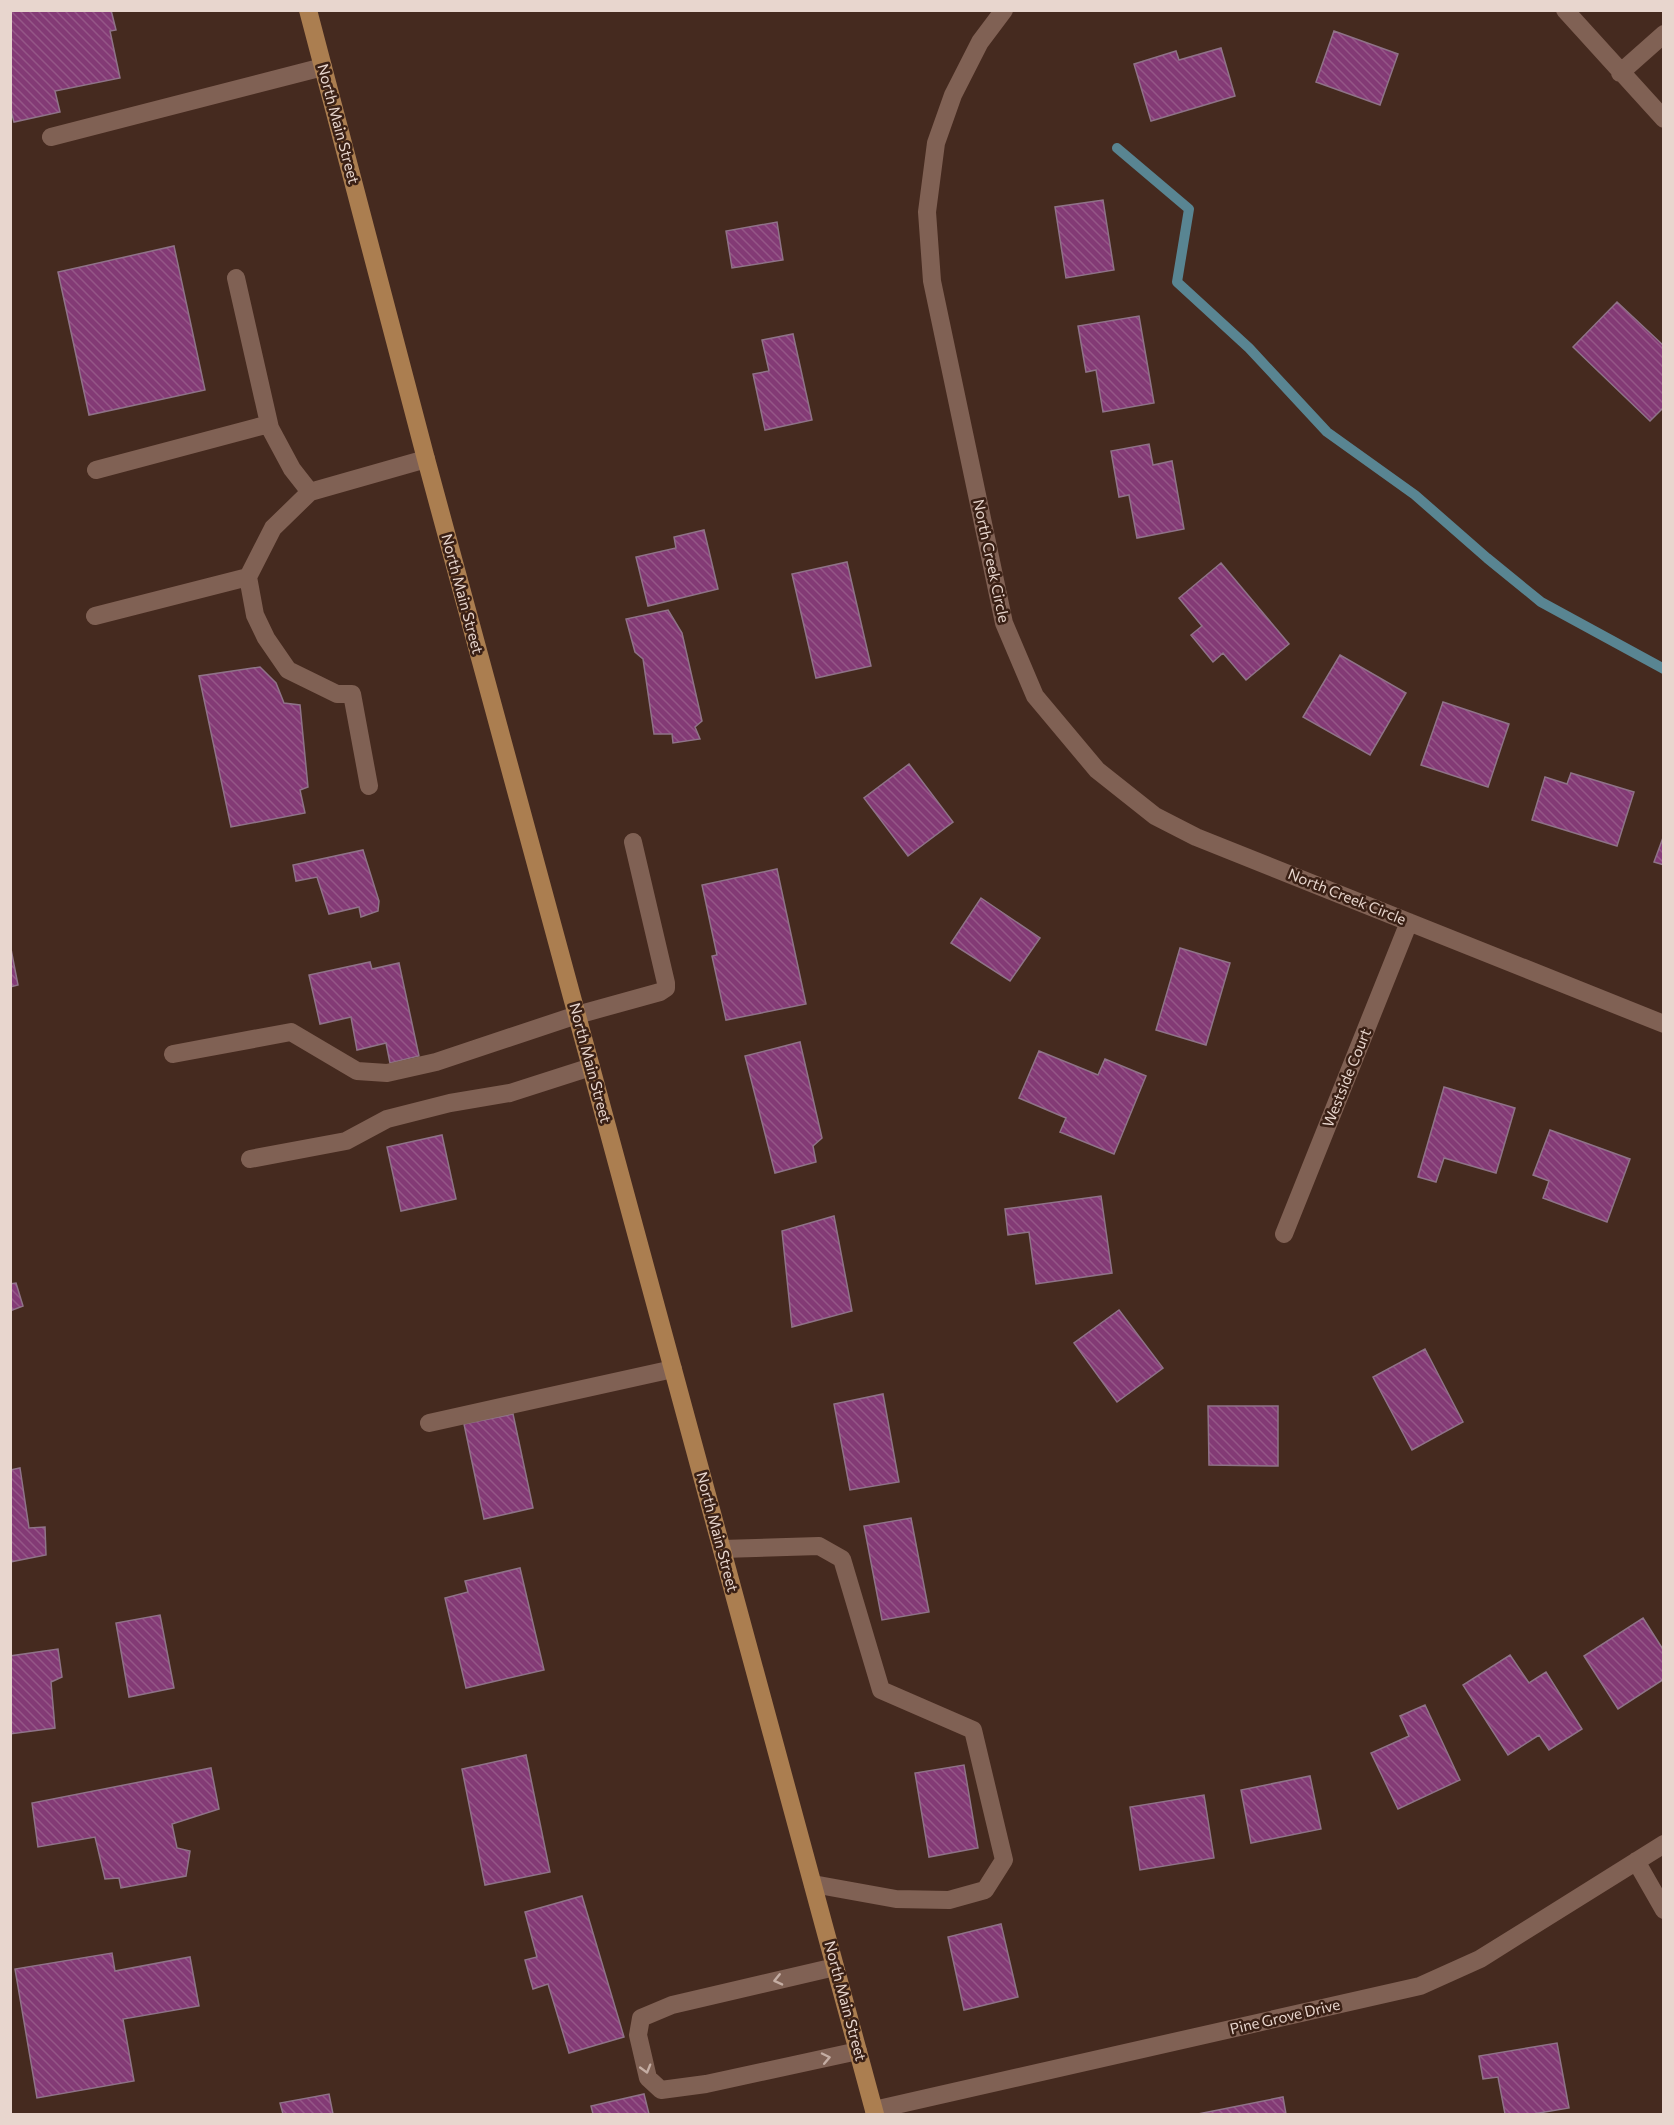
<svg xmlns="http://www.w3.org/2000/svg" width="1674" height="2125" font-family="Commissioner,sans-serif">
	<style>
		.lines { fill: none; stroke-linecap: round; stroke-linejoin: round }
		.stream { stroke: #598592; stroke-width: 10 }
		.building { fill: url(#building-back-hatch); stroke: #8f7388; stroke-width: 1.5 }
		.minor { stroke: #806154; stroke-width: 18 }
		.major { stroke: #ab7e50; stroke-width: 18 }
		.oneway { stroke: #c4ada3 }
		.labels { text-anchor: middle; stroke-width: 5; stroke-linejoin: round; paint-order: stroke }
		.street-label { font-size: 15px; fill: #e8d6ce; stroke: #3a2015 }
	</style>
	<defs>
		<pattern id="building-back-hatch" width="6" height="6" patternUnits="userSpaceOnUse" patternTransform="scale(1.5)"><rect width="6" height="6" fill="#833a75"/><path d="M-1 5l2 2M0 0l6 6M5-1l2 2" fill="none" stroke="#955687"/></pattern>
	</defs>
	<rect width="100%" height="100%" fill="#452a1f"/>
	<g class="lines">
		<path class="stream" d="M1117,148L1189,209L1177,282L1249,348L1327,432L1415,495L1487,558L1541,602L1664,669"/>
	</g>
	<path class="building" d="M10,10H111L116,30L110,31L120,78L55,91L60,112L14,122L10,107Z
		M1334,31L1398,54L1380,105L1316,82Z
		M1221,48L1235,96L1151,121L1134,64L1176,51L1179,60Z
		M1103,200L1114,270L1066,278L1055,207Z
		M777,222L783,260L732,268L726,231Z
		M174,246L205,390L89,415L58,272Z
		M1617,302L1664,346V407L1650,421L1573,347Z
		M1139,316L1154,403L1103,412L1096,370L1086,372L1078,326Z
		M793,334L812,420L765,430L753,374L769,371L762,340Z
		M1149,444L1153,465L1172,461L1184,529L1137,538L1129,495L1119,497L1111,451Z
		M704,530L718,589L648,606L636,557L676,548L674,537Z
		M847,562L871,666L816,678L792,574Z
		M1221,563L1289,644L1246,680L1223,653L1213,662L1191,635L1202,626L1179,598Z
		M668,610L682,633L702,721L695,727L700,739L673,743L672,734H654L643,659L635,652L626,619Z
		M1340,655L1406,693L1370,755L1303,717Z
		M260,667L276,683L284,703L300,705L308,787L300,790L305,813L231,827L199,676Z
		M1443,702L1509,724L1488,787L1421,765Z
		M909,764L953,822L908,856L864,798Z
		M1571,773L1634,792L1617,846L1532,820L1545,777L1567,784Z
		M1664,835V865L1654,862Z
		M363,850L379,901L378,911L361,917L359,907L329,914L317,877L296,881L293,865Z
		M777,869L806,1004L726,1020L712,956L717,955L702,885Z
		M981,898L1040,938L1010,981L951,943Z
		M10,944L18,985L10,987Z
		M1180,948L1230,963L1206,1045L1156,1030Z
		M370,962L372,969L399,963L419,1056L390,1063L386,1043L357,1050L351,1017L320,1024L309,975Z
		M800,1042L822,1138L813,1146L816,1162L775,1173L745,1056Z
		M1039,1051L1098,1075L1105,1059L1146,1076L1114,1154L1060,1132L1066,1118L1019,1098Z
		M1444,1087L1515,1108L1496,1173L1444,1158L1436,1182L1418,1177Z
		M1550,1130L1630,1159L1607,1222L1543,1198L1549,1181L1533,1175Z
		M442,1135L456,1199L401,1211L387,1147Z
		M1101,1196L1112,1273L1036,1284L1029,1232L1008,1235L1005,1209Z
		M834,1216L852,1311L792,1327L782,1231Z
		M16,1283L23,1306L10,1311V1284Z
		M1119,1310L1163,1368L1117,1402L1074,1343Z
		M1425,1349L1463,1422L1412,1450L1373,1377Z
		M883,1394L899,1482L850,1490L834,1404Z
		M1208,1406H1278V1466L1209,1465Z
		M513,1414L533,1508L484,1519L464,1424Z
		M20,1468L29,1528L45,1527L46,1555L10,1562V1470Z
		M911,1518L929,1612L882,1620L864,1526Z
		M520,1568L544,1670L466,1688L445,1598L468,1592L465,1581Z
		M160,1615L174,1688L129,1697L116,1623Z
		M1643,1618L1664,1651V1679L1618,1709L1584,1656Z
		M58,1649L62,1677L51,1682L55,1728L10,1734V1656Z
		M1510,1655L1529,1683L1546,1672L1582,1729L1549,1750L1539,1735L1508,1755L1463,1685Z
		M1425,1705L1460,1780L1398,1809L1371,1753L1409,1736L1400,1716Z
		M526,1755L550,1872L485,1885L462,1769Z
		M964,1765L978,1848L929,1857L915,1773Z
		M211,1768L219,1809L172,1824L177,1848L190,1851L186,1876L121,1888L119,1878L105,1879L95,1837L38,1847L32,1803Z
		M1310,1776L1321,1829L1251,1843L1241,1790Z
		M1204,1795L1214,1858L1140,1870L1130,1807Z
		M582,1896L624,2037L569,2053L548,1984L533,1989L525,1960L537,1957L525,1912Z
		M1001,1924L1018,1997L964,2010L948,1937Z
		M112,1953L115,1971L190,1957L199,2006L123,2019L134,2081L37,2098L15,1969Z
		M1557,2043L1569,2108L1533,2114H1505L1498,2077L1483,2079L1479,2056Z
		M329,2094L333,2114H283L280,2103Z
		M644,2094L649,2114H593L591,2106Z
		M1283,2097L1286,2114H1198Z"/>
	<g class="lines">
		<path class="minor" d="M1004,10L980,42L953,95L936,143L927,212L932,281L1004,623L1035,696L1097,770L1155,816L1196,837L1664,1024
			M1565,10L1664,119
			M1620,73L1664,34
			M51,137L323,67
			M236,278L270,428L292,469L310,492
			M96,470L269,424
			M95,616L248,577
			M369,786L352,694H337L288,670L266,638L255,615L248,577L273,528L310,492L426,459
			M173,1054L291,1032L357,1071L387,1073L436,1062L577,1015L660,992L666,988V983L633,842
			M250,1159L346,1141L387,1119L450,1103L510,1093L591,1067
			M1284,1234L1409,922
			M429,1423L673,1369
			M722,1549L819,1546L842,1559L881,1690L973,1730L1004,1860L985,1890L949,1900L896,1899L813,1884
			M1636,1861L1664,1910
			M835,1967L672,2005L641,2018L638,2035L648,2078L661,2090L706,2084L858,2051
			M874,2110L1420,1986L1480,1959L1664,1844"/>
		<path class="major" d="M308,10L426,459L875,2114"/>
	</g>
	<defs><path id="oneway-chevron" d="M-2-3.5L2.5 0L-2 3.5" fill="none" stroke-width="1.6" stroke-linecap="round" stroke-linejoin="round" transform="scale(1.5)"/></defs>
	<g class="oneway">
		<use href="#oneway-chevron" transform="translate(778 1980) rotate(167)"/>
		<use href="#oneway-chevron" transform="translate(826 2058) rotate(-12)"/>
		<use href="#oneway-chevron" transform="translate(646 2069) rotate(74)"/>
	</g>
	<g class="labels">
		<g class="street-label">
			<text transform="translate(338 124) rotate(75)" y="5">North Main Street</text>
			<text transform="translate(991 561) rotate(78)" y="5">North Creek Circle</text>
			<text transform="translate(462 594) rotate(75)" y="5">North Main Street</text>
			<text transform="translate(1347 897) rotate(22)" y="5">North Creek Circle</text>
			<text transform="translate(590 1063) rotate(75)" y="5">North Main Street</text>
			<text transform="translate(1347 1078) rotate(-68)" y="5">Westside Court</text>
			<text transform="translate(717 1532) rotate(75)" y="5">North Main Street</text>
			<text transform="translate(845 2001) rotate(75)" y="5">North Main Street</text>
			<text transform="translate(1285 2017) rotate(-13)" y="5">Pine Grove Drive</text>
		</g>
	</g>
	<rect width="1674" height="2125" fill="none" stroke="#e8d6ce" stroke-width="24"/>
</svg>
